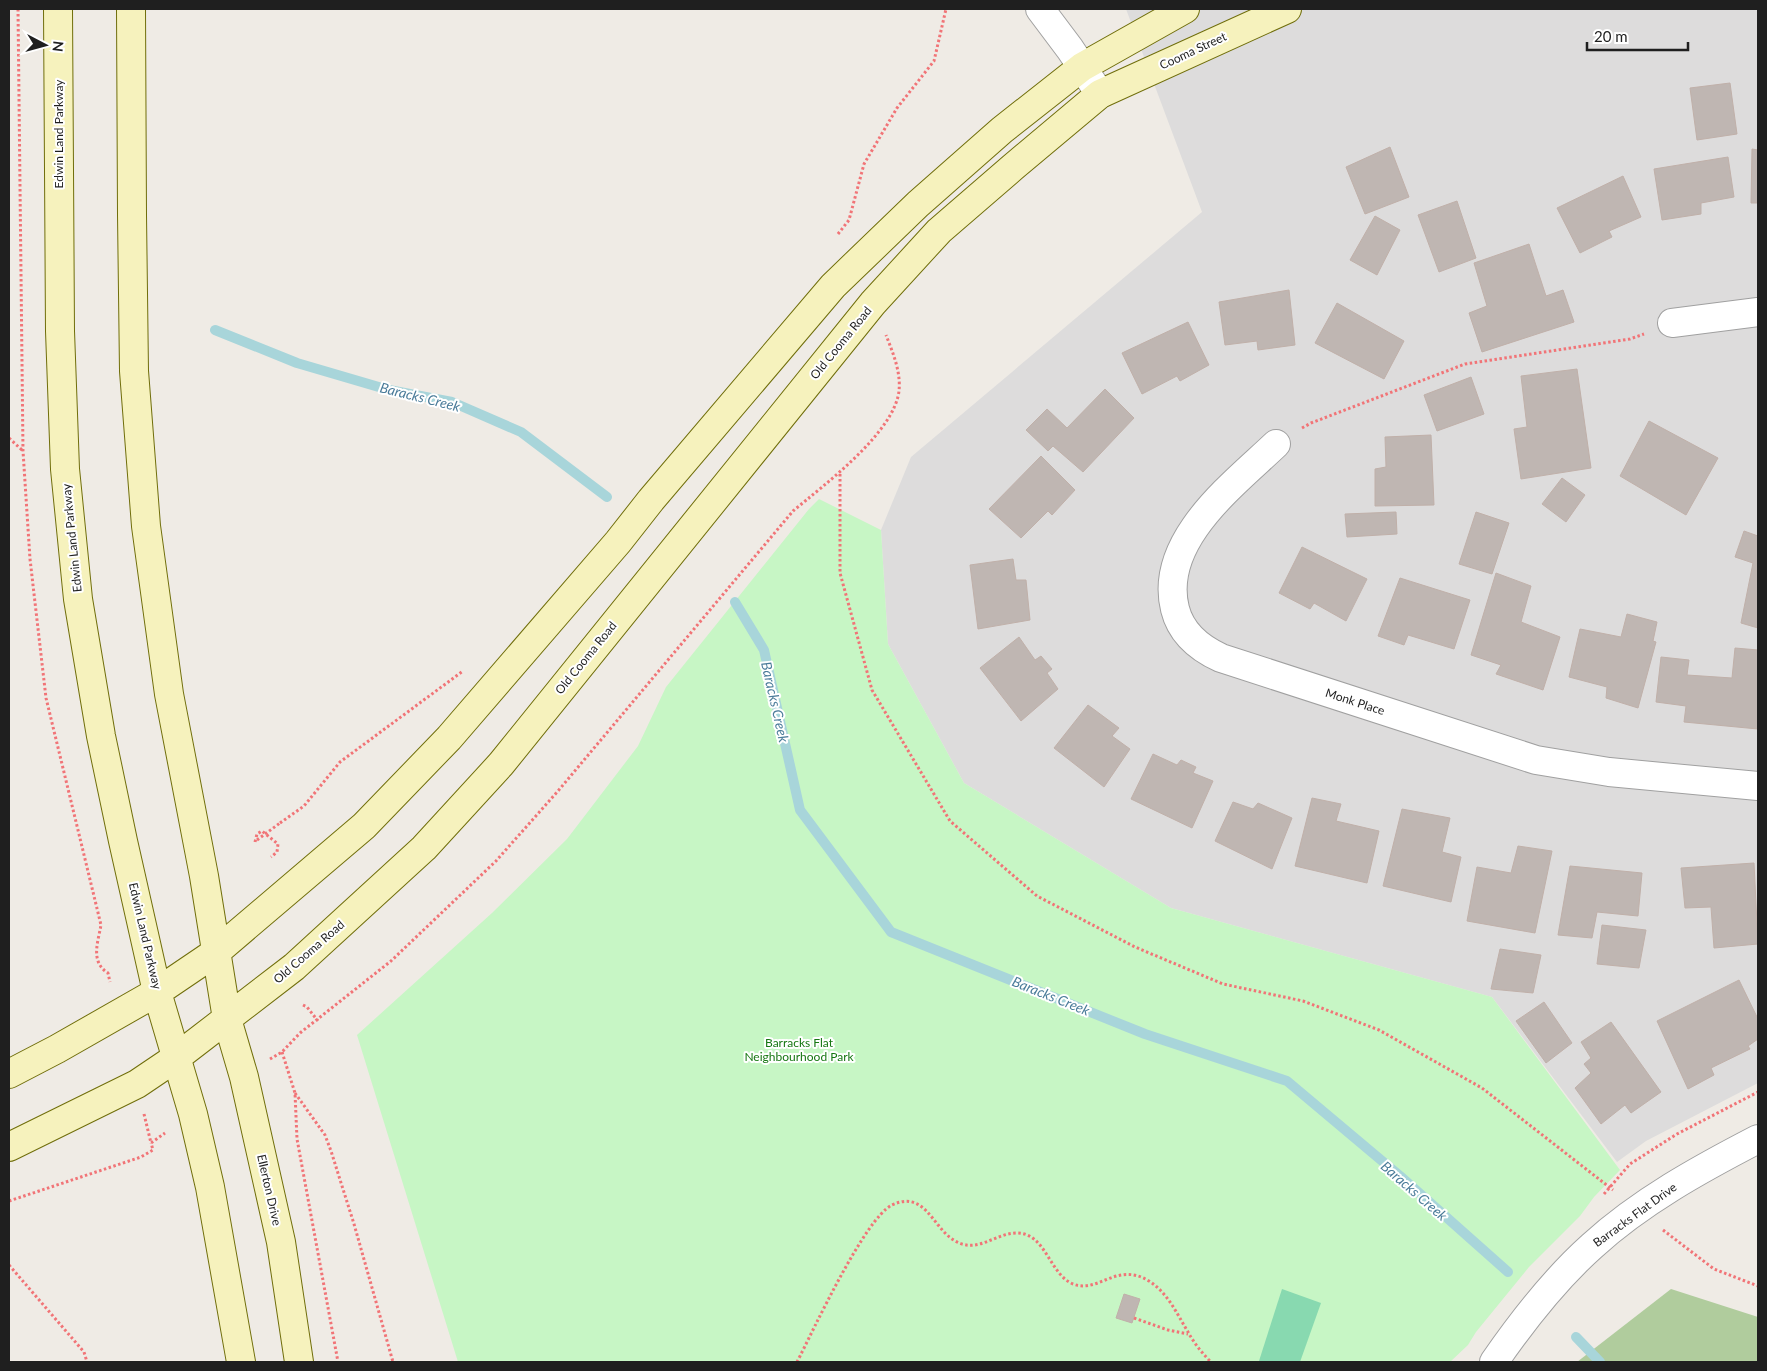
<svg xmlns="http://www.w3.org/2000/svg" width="1767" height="1371" font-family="Lato,sans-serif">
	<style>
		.residential { fill: #dddcdc }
		.forest { fill: #b0cc9d }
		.park { fill: #c7f6c5 }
		.pitch { fill: #88d9b0 }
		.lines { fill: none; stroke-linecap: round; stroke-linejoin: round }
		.stream { stroke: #a8d5da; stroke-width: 10 }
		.building { fill: #bfb6b2; stroke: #c0b0a9 }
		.minor-casing { stroke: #a0a0a0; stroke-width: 30 }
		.tertiary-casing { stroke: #a0a0a0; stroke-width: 30 }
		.secondary-casing { stroke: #706e0b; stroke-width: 30 }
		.path { stroke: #f17477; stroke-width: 3; stroke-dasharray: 2.5 2.5; stroke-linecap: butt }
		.minor { stroke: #fff; stroke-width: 28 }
		.tertiary { stroke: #fff; stroke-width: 28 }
		.secondary { stroke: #f6f2bd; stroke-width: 28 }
		.path-bridge { stroke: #f17477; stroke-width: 3; stroke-dasharray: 2.5 2.5; stroke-linecap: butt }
		.labels { text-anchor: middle; stroke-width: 4; stroke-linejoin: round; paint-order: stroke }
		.street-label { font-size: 12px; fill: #1f1f1f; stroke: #fff }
		.park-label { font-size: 12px; fill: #167712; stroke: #fff }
		.water-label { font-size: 14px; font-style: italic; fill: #4b7c9a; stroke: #fff }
	</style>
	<rect width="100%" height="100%" fill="#efebe5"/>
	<path class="residential" d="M1126,9H1758V1083L1646,1141L1617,1162L1492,997L1171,908L964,783L888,644L881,530L911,457L1202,212Z"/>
	<path class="forest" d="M1671,1289L1758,1317V1362H1577Z"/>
	<path class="park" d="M819,499L881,530L888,644L964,783L1171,908L1492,997L1620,1170L1594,1197L1580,1216L1529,1267L1476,1332L1468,1345L1450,1362H458L357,1035L492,913L567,839L638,746L666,687L809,509Z"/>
	<path class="pitch" d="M1282,1289L1321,1303L1300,1362H1261L1259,1361Z"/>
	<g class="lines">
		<path class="stream" d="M215,330L297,363L389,390L452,402L521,432L607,497
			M735,602L764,650L800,810L891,932L1145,1034L1287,1081L1400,1176L1508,1272
			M1576,1337L1600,1362"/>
	</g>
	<path class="building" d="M1730,83L1737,134L1697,140L1690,88Z
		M1390,147L1409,197L1365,214L1346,167Z
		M1752,149L1758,150V203H1751Z
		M1728,157L1734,197L1701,203V214L1662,220L1654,169Z
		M1623,176L1641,217L1609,231L1612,237L1580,253L1557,208Z
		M1457,201L1476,258L1439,272L1418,215Z
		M1375,216L1400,230L1377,275L1350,260Z
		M1529,244L1546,296L1563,290L1574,322L1482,352L1469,313L1487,306L1474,263Z
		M1289,290L1295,345L1258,350L1257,341L1225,345L1219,302Z
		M1337,303L1404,341L1384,379L1315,343Z
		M1188,322L1209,365L1180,381L1177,376L1142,394L1122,353Z
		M1577,369L1591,468L1521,479L1514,429L1527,427L1521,376Z
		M1471,377L1484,414L1437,431L1424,395Z
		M1105,389L1134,418L1083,472L1053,446L1048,451L1026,430L1047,409L1067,428Z
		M1649,421L1718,458L1686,515L1620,476Z
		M1431,435L1434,505L1375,506V469L1386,467L1385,437Z
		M1041,456L1075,490L1052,515L1048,511L1021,538L989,509Z
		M1562,478L1585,495L1566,522L1542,504Z
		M1396,512L1397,534L1347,537L1345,514Z
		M1476,512L1509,523L1492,574L1459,564Z
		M1744,531L1758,536V628L1741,623L1753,563L1735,557Z
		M1302,547L1367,579L1346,621L1314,603L1310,609L1279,593Z
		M1013,559L1016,580H1026L1030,620L978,629L970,565Z
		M1496,573L1531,586L1521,622L1560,637L1543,690L1496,674L1501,665L1471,655Z
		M1400,578L1470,600L1454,649L1408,635L1404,645L1378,636Z
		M1627,614L1657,622L1653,641L1656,642L1638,708L1606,698L1607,687L1569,677L1580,629L1621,637Z
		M1019,637L1035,660L1041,656L1052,669L1047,673L1058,689L1021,721L980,668Z
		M1735,648L1758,650V729L1684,722L1686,706L1656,702L1661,657L1689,660L1687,675L1732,678Z
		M1088,705L1119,728L1112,736L1130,749L1104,787L1054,748Z
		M1153,754L1177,765L1181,760L1196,767L1193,773L1213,781L1192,828L1131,799Z
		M1312,798L1341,804L1336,821L1379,831L1367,883L1295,866Z
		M1233,802L1253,809L1258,803L1292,818L1272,869L1215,841Z
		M1402,809L1450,818L1442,852L1461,857L1451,902L1383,886Z
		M1518,846L1552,851L1535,933L1467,921L1477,867L1511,873Z
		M1754,863L1758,944L1714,948L1711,907L1685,908L1681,868Z
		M1570,866L1642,873L1638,916L1597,912L1592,938L1558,935Z
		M1602,925L1646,930L1639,968L1597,964Z
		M1500,949L1541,955L1533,993L1491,989Z
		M1739,980L1758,1019V1039L1748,1046L1750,1049L1711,1068L1714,1075L1688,1089L1657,1021Z
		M1544,1002L1572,1043L1546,1063L1516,1021Z
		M1611,1022L1661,1092L1631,1113L1625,1105L1601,1124L1575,1088L1591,1073L1584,1064L1591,1058L1581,1042Z
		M1124,1294L1140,1299L1132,1323L1116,1318Z"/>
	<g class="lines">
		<g class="minor-casing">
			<path id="minor" d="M1672,323L1758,312
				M1276,444C1233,485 1158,541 1175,609C1181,633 1199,648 1221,658L1536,760L1609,772L1758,786"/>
		</g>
		<g class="tertiary-casing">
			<path id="tertiary" d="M1040,9L1070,49L1100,94
				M1494,1362C1523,1320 1554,1280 1592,1246C1640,1202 1700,1169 1758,1139"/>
		</g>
		<g class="secondary-casing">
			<path id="secondary" d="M58,9L60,331L65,469L78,599L101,736L123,841L157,992L193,1114L210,1187L241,1362
				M131,9L132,215L134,371L146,526L169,694L204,876L227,1019L244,1077L281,1242L299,1362
				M9,1074L57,1049L157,992L216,952L364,826L449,738L618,542L651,500L833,286L918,204L1002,130L1082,67L1185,9
				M9,1147L137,1084L177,1057L294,967L424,848L501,764L873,303L939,231L1013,167L1100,94L1287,9"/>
		</g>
		<path class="path" d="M18,9L23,451L30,559L46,698L101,925C98,942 90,962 108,973L110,982
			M838,234L849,220L864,164L897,108L934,61L946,9
			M1302,428L1311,423L1465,364L1630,339L1644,334
			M9,438L23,451
			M840,474V573L872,690L950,821L1037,896L1135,947L1223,984L1303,1001L1379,1030L1482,1088L1613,1190
			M280,823L304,806L340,762L463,671
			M255,842L257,834L262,831L278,844L277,852L271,857
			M303,1005L307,1007L318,1021
			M282,1052L295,1093L297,1139L338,1362
			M270,1059L282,1052L300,1033L391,961L496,861L558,791L793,511C824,485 894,433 899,391C901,372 893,353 886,335
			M295,1093L325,1135L331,1151L354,1224L393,1362
			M144,1114L151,1143L165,1133
			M1604,1194L1630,1164L1677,1134L1758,1092
			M9,1201L141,1157L153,1150L151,1143
			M1663,1230L1714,1269L1758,1286
			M9,1265L84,1352L87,1362
			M1134,1318L1168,1330L1188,1334
			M797,1362C813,1331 865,1218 892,1205C924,1190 932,1225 952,1239C976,1256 994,1233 1017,1233C1046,1233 1049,1274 1073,1284C1099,1294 1116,1261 1149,1281C1168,1293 1177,1314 1188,1332C1194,1343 1202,1353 1211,1362"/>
		<use href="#minor" class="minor"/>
		<use href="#tertiary" class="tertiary"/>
		<use href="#secondary" class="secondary"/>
		<path class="path-bridge" d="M257,840L280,823"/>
	</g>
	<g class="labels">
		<g class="street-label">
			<text transform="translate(1193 51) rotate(-25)" y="4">Cooma Street</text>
			<text transform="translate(59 134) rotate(-90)" y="4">Edwin Land Parkway</text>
			<text transform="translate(841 343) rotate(-51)" y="4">Old Cooma Road</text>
			<text transform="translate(72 538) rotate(-96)" y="4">Edwin Land Parkway</text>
			<text transform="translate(586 658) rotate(-51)" y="4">Old Cooma Road</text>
			<text transform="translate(1355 702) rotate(18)" y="4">Monk Place</text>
			<text transform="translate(145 936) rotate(77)" y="4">Edwin Land Parkway</text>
			<text transform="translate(309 952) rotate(-41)" y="4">Old Cooma Road</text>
			<text transform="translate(269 1190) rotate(77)" y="4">Ellerton Drive</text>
			<text transform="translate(1635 1215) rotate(-36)" y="4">Barracks Flat Drive</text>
		</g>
		<g class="park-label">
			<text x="799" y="1047">Barracks Flat<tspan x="799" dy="14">Neighbourhood Park</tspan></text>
		</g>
		<g class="water-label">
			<text transform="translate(420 397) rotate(14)" y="5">Baracks Creek</text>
			<text transform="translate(775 702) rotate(77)" y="5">Baracks Creek</text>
			<text transform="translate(1051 996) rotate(22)" y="5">Baracks Creek</text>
			<text transform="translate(1414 1191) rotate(41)" y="5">Baracks Creek</text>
		</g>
	</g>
	<rect width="1767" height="1371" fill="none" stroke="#1f1f1f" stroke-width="20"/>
	<g transform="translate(45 45) rotate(96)" stroke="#ffffff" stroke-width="4" paint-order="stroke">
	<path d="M0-4L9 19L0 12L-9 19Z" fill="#1f1f1f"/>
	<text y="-8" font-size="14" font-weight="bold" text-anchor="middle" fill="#1f1f1f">N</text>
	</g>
	<path d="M1587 42v8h101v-8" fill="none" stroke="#1f1f1f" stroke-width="2.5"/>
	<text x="1594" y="42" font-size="15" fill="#1f1f1f" stroke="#ffffff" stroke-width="4" paint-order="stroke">20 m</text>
</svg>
